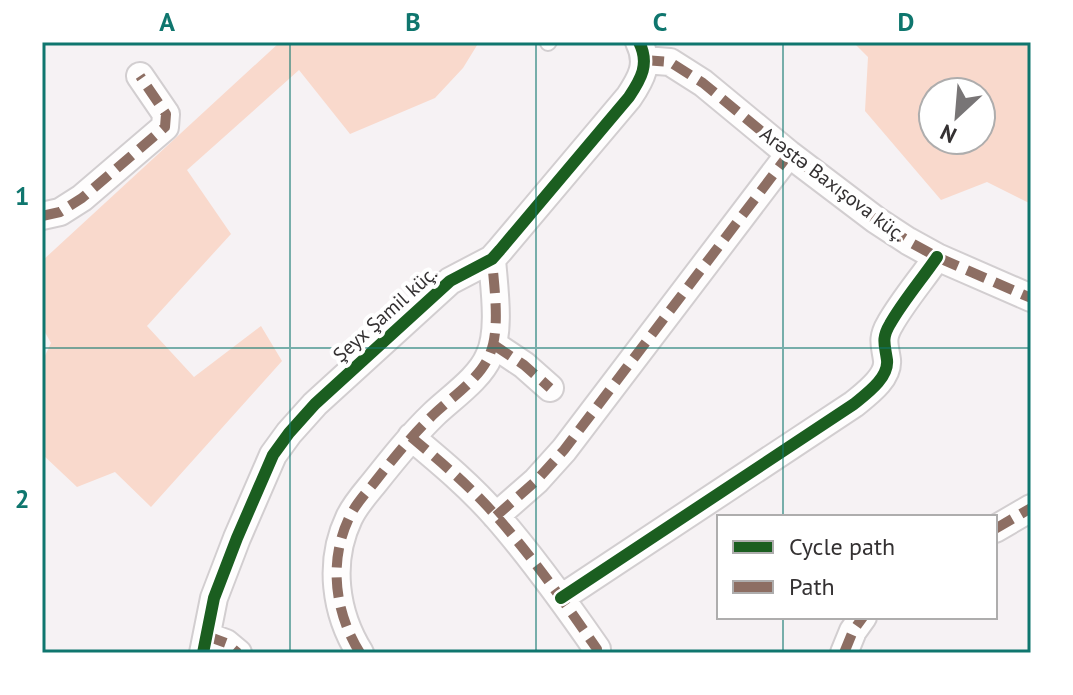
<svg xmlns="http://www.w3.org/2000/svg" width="1073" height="695" font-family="'PT Sans',sans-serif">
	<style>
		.green { fill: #f9d9cc; fill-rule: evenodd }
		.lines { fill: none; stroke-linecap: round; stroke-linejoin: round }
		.service-casing { stroke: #d2ced0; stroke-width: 18 }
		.minor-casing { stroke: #d2ced0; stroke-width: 30 }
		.service { stroke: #fefdfd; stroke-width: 14 }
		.minor { stroke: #fefdfd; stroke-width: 26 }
		.quiet { stroke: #8d6e63; stroke-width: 10; stroke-dasharray: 20 10; stroke-linecap: butt }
		.cycleway-casing { stroke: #fff; stroke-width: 17 }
		.cycleway { stroke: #1b5e20; stroke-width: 12 }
		.grid { fill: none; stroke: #0f766e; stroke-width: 2; stroke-opacity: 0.55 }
		.labels { text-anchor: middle; stroke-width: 8; stroke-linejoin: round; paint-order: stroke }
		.street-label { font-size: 20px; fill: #343132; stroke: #fff }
		.neatline { fill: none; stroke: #0f766e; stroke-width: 3 }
		.grid-label { font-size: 26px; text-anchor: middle; font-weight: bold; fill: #0f766e }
	</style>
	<rect width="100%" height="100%" fill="#f6f2f4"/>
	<path class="green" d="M280,42H479L463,68L435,98L350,134L299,70L187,170L231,234L147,326L194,377L261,326L282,361L151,507L115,472L77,487L42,454V362L51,343L42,327V261Z
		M853,42H1031V204L987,182L941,200L865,111L868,57ZM933,92H981V140H933Z"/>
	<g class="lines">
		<g class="service-casing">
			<path id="service" d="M548,43L549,42"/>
		</g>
		<g class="minor-casing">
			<path id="minor" d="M644,60L670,62L703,83L789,154L876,220L908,241L937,257L1031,298
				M42,216L60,212L82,198L165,127L166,114L140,76
				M494,345L524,365L550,388
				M411,437C441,462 471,487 497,517C533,558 565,603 597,649V653
				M496,516L536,481L564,450L789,154
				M995,529L1031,508
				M561,598L854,404C866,394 889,378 887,360C885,345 881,339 890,324C903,301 922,279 937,257
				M207,636L226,643L238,653
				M203,653L214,598L237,538L273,455L289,433L315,404L450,281L492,259L500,250L629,97C641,79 650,64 639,42
				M360,653C335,613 328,562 349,518C355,505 365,494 374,483C393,459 412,435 434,414C452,397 480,378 489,356C501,331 494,287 492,259
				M844,653L853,631L863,617"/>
		</g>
		<use href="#service" class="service"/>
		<use href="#minor" class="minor"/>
		<path class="quiet" d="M644,60L670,62L703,83L789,154L876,220L908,241L937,257L1031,298
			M42,216L60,212L82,198L165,127L166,114L140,76
			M494,345L524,365L550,388
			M411,437C441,462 471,487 497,517C533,558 565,603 597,649V653
			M496,516L536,481L564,450L789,154
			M995,529L1031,508
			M207,636L226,643L238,653
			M360,653C335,613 328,562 349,518C355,505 365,494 374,483C393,459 412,435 434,414C452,397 480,378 489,356C501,331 494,287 492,259
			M844,653L853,631L863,617"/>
		<g class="cycleway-casing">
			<path id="cycleway" d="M561,598L854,404C866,394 889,378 887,360C885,345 881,339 890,324C903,301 922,279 937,257
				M203,653L214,598L237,538L273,455L289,433L315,404L450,281L492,259L500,250L629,97C641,79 650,64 639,42"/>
		</g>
		<use href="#cycleway" class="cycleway"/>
	</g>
	<path class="grid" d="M290,42V653M536,42V653M783,42V517M42,348H1031M783,617V653"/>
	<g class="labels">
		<g class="street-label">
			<text transform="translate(833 184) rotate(37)" y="7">Arəstə Baxışova küç.</text>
			<text transform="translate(385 314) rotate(-42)" y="7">Şeyx Şamil küç.</text>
		</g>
	</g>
	<rect width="1073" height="695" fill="none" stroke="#ffffff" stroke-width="88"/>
	<rect x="717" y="515" width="280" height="104" fill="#ffffff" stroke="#aeadad" stroke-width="2"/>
	<rect x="733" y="541" width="40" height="12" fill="#1b5e20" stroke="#aeadad" stroke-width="2"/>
	<text x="789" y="555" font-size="24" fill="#343132">Cycle path</text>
	<rect x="733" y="581" width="40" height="12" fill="#8d6e63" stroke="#aeadad" stroke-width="2"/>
	<text x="789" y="595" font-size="24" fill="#343132">Path</text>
	<g transform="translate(957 116) rotate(206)"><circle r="38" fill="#ffffff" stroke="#aeadad" stroke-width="2"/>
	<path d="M0-6L14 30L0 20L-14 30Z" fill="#787576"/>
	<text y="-12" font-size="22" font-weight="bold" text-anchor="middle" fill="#343132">N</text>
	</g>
	<rect x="44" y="44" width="985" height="607" class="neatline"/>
	<g class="grid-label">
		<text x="167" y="31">A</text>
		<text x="413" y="31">B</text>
		<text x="660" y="31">C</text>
		<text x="906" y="31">D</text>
		<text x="22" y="205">1</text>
		<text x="22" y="508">2</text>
	</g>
</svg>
